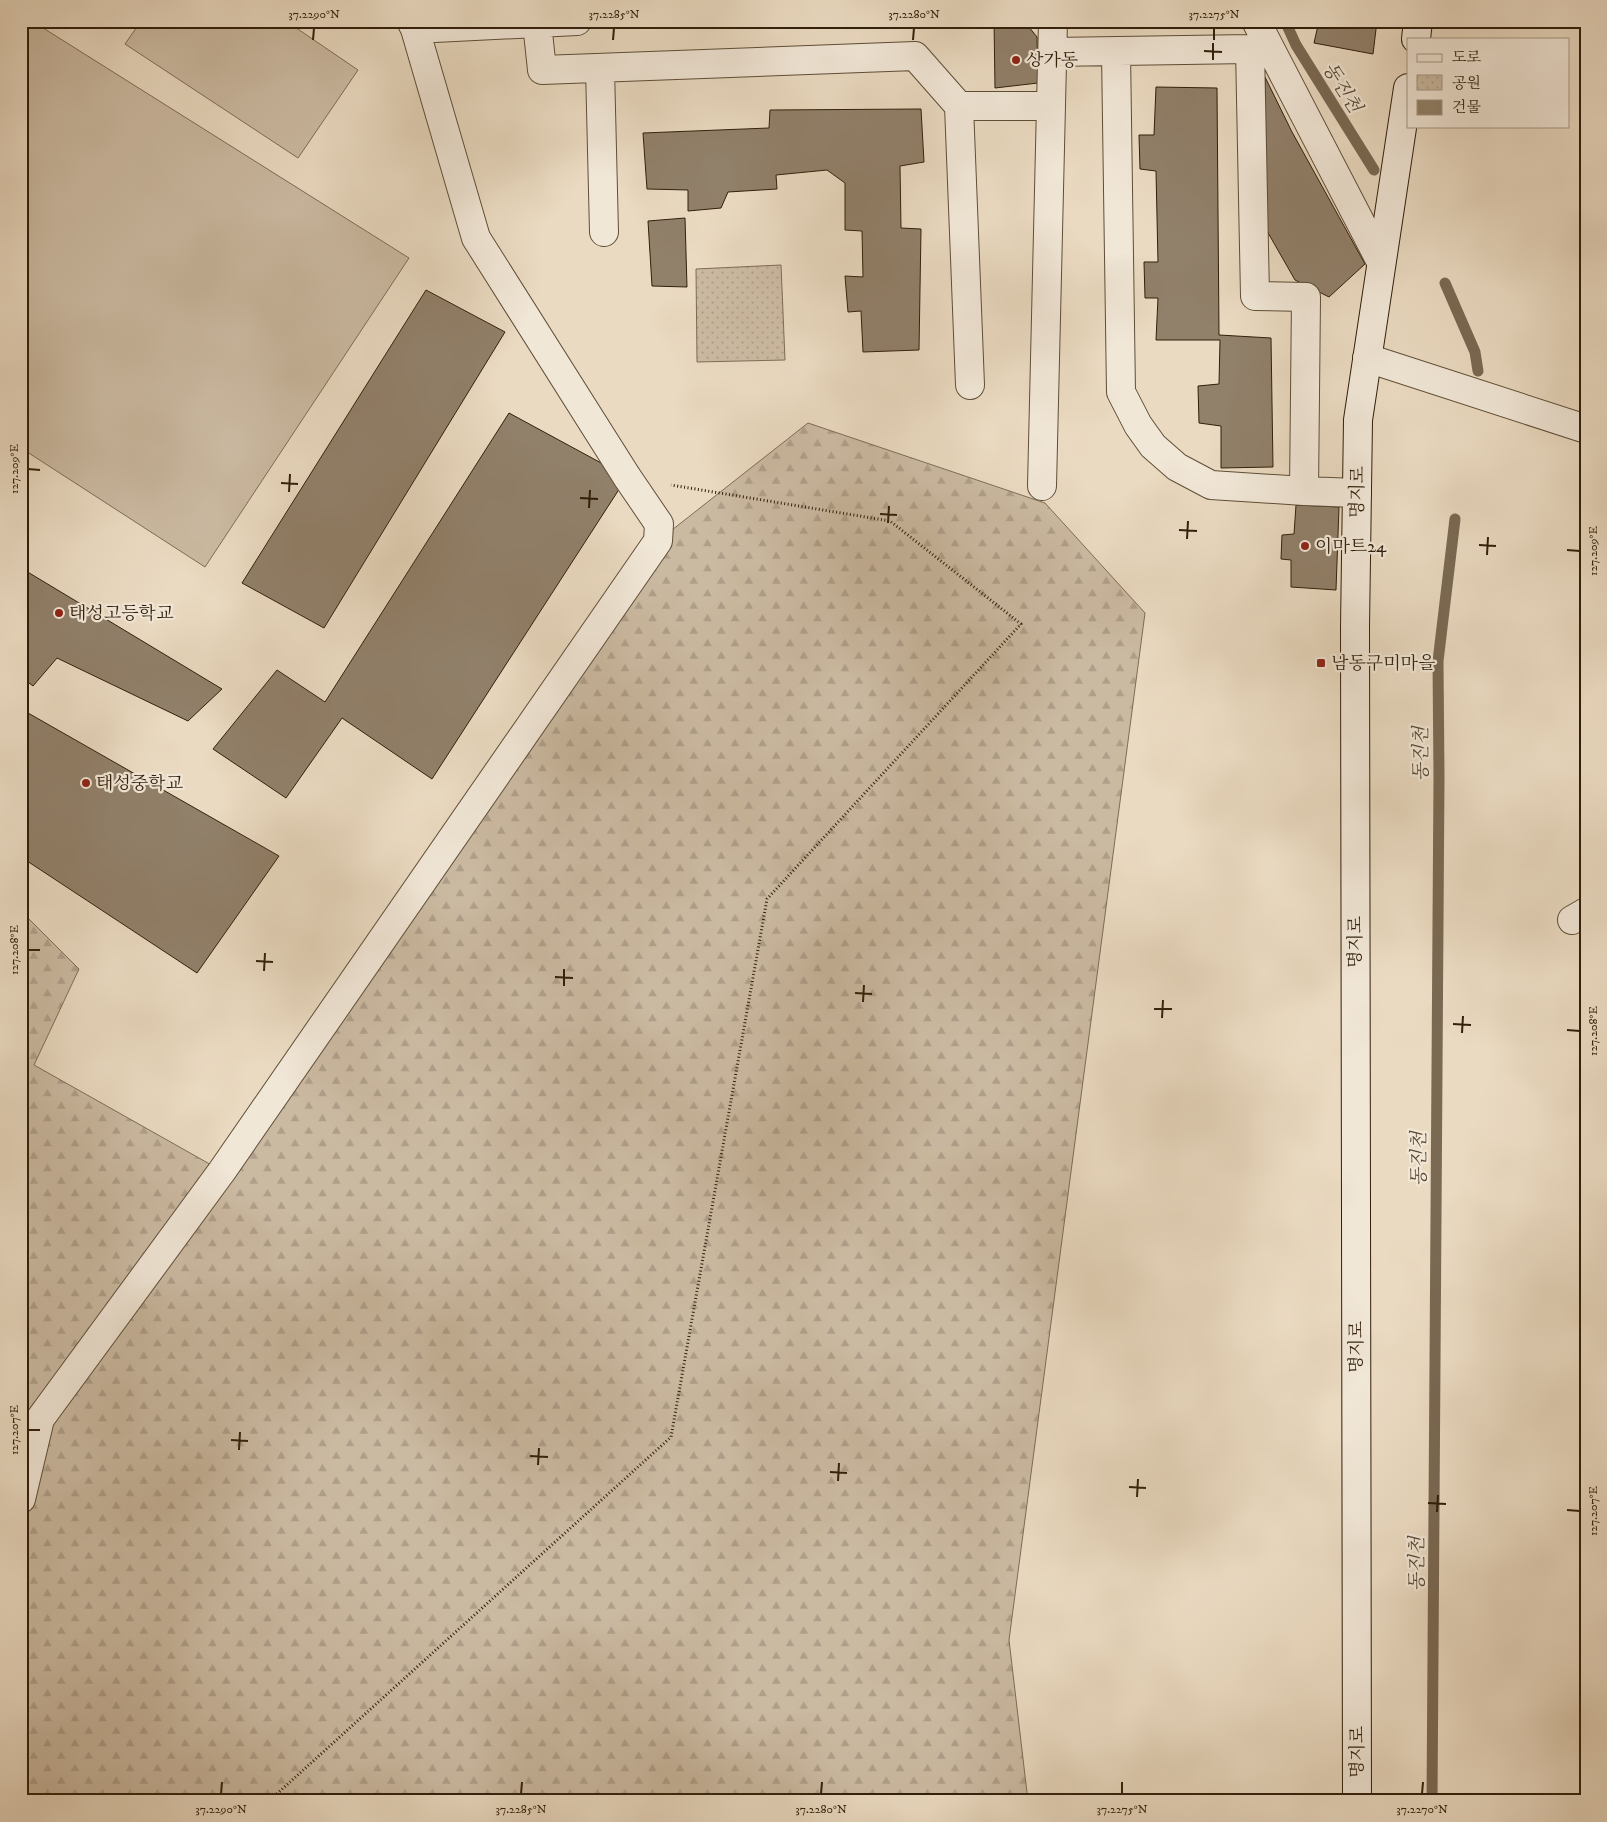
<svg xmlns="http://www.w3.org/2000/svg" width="1607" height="1822" font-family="'IM FELL DW Pica','Noto Serif KR',serif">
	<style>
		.forest { fill: url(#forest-firs); stroke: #7e6c56 }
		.park { fill: url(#park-dots); stroke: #7e6c56 }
		.pitch { fill: #cbbaa2; stroke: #7e6c56 }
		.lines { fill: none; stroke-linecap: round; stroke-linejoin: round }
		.stream { stroke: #7a6953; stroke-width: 11 }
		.building { fill: #91806a; stroke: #311f0b }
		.street-casing { stroke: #5f4e38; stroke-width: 30 }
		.secondary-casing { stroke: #311f0b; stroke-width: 30 }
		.path { stroke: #311f0b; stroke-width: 3; stroke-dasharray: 1 2.5; stroke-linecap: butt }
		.street { stroke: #f1e7d7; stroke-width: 28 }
		.secondary { stroke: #f1e7d7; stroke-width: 28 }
		.ticks { fill: none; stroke: #311f0b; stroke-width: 2 }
		.poi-dot { fill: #8f2418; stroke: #f1e7d7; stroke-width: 2 }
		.labels { text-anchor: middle; stroke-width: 4.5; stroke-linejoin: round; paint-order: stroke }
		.poi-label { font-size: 18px; fill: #311f0b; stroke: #f1e7d7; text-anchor: start }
		.street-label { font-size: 18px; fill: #311f0b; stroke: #f1e7d7 }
		.water-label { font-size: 19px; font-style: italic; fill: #5c4a35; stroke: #f1e7d7 }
		.neatline { fill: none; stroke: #311f0b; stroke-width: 2 }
		.ticks-label { font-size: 12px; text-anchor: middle; fill: #311f0b }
	</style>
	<defs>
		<pattern id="forest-firs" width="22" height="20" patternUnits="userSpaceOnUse" patternTransform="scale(1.25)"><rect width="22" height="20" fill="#cbbaa2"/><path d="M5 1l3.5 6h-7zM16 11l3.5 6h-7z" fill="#af9f8a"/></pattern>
		<pattern id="park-dots" width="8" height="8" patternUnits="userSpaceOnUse" patternTransform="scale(1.25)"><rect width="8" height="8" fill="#cbbaa2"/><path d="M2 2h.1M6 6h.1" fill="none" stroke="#af9f8a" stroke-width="1.8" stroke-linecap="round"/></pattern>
	</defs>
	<rect width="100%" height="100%" fill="#eadac1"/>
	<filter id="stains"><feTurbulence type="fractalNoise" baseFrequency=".004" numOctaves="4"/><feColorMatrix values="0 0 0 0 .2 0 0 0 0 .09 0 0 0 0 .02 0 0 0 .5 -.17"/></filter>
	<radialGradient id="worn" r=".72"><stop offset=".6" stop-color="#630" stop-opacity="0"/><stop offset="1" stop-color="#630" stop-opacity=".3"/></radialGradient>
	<path class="forest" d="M808,423L1045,503L1145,613L1009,1640L1028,1801H21V911L79,969L34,1065L222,1171L658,541Z"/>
	<path class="park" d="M781,265L785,360L697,362L696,269Z"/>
	<path class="pitch" d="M21,21H32L409,258L205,567L21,448Z
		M141,21H286L358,70L298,158L125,44Z"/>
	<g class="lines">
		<path class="stream" d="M1285,21L1296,45L1374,170
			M1445,283L1475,352L1478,371
			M1432,1801L1439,777L1438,661L1455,519"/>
	</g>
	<path class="building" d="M994,21H1024L1037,37L1038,83L995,88Z
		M1118,21H1174V25L1119,27Z
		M1319,21H1377L1373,54L1314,43Z
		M1265,77L1292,132L1365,264L1329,297L1295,280L1263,224Z
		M1156,87L1217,88L1219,335L1271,338L1273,467L1221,468V426L1199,423L1198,386L1219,384L1220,340H1156L1158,298H1145L1144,262H1158L1156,171L1140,169L1139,135H1154Z
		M921,109L924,162L900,166L901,228L921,229L919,350L863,352L861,311L848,312L845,276L863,277L862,231L845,230V183L827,170L776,175L777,189L728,192L721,208L688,211V190L647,189L643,133L769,128L770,110Z
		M685,218L687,287L652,286L648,221Z
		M426,290L505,332L324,628L242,583Z
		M509,413L627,477L432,779L342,718L286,798L213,749L277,670L325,702Z
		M1296,505L1339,507L1336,590L1291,587V560L1281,559L1282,535L1294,534Z
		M21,568L222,689L188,721L57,658L33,686L21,677Z
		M21,709L279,856L197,973L21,857Z"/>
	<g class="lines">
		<g class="street-casing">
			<path id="street" d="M411,21L415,29L577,21
				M1256,21L1381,262
				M537,23L542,70L915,56L959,106L970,385
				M1052,52L1250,49L1255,296L1306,297L1304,491L1357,493
				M1116,52L1121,392L1138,425L1153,446L1177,467L1211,485L1304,491
				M600,68L604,232
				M959,106H1050
				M1367,358L1586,429
				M1042,486L1053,21
				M1572,920L1586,912
				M21,1499L40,1419L222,1171L658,541L659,524L627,477L476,238L415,29"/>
		</g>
		<g class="secondary-casing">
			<path id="secondary" d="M1416,39L1418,21
				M1357,1801L1355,627L1358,420L1408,88"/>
		</g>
		<path class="path" d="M269,1801L671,1437L767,899L1021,624L890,521L671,485"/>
		<use href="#street" class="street"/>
		<use href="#secondary" class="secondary"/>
	</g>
	<path class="ticks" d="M313,40L314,28M613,40L614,28M913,40L914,28M1214,40V28M1204,51L1222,52M1213,60V43M28,469L40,470M281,483L298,484M289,492L290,474M580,498L598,499M589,508L590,490M880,514L897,515M888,523L889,506M1179,530L1197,531M1187,539L1188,521M1479,545L1496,546M1567,550L1580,551M1487,555L1488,537M28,950H40M256,961L273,962M264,971L265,953M555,977L573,978M564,986V969M855,993L872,994M863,1002L864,985M1154,1009H1172M1162,1018L1163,1000M1453,1024L1471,1025M1567,1030L1580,1031M1462,1033L1463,1016M28,1430H40M231,1440L248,1441M239,1450L240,1432M530,1456L548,1457M538,1465L539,1448M830,1472L847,1473M838,1481L839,1463M1129,1487L1146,1488M1137,1497L1138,1479M1428,1503L1446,1504M1567,1510L1580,1511M1437,1512L1438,1495M221,1794L222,1782M521,1794L522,1782M821,1794L822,1782M1122,1794V1782M1422,1794L1423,1782"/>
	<g class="poi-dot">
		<circle cx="1016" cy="60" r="5"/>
		<circle cx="1305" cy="546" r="5"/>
		<circle cx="59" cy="613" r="5"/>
		<rect x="1316" y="658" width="10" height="10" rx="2.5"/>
		<circle cx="86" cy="783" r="5"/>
	</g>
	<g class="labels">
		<g class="poi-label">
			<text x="1026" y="66">상가동</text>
			<text x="1315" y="552">이마트24</text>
			<text x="69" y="619">태성고등학교</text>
			<text x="1331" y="669">남동구미마을</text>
			<text x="96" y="789">태성중학교</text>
		</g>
		<g class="street-label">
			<text transform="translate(1357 492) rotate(-89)" y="6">명지로</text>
			<text transform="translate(1355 942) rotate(-90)" y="6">명지로</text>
			<text transform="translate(1356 1347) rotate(-90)" y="6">명지로</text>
			<text transform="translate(1357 1752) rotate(-90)" y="6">명지로</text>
		</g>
		<g class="water-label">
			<text transform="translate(1343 87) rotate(58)" y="7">동진천</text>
			<text transform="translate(1420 754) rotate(-90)" y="7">동진천</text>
			<text transform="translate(1418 1159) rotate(-90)" y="7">동진천</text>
			<text transform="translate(1416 1564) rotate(-90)" y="7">동진천</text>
		</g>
	</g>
	<rect width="1607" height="1822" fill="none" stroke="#eadac1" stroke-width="55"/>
	<rect x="1407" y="38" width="162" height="90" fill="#f1e7d7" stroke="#a49785"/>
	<rect x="1417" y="54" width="25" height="8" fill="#f1e7d7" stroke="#a49785"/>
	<text x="1452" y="62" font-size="15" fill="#311f0b">도로</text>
	<rect x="1417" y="75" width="25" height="15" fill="url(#park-dots)" stroke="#a49785"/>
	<text x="1452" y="88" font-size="15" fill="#311f0b">공원</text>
	<rect x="1417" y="100" width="25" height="15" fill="#91806a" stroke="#a49785"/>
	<text x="1452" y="112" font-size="15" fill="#311f0b">건물</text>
	<rect x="28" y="28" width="1552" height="1766" class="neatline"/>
	<g class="ticks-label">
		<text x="314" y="18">37.2290°N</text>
		<text x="614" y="18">37.2285°N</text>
		<text x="914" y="18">37.2280°N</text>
		<text x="1214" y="18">37.2275°N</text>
		<text transform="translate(14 469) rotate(-90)" y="4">127.209°E</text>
		<text transform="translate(1593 551) rotate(-90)" y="4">127.209°E</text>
		<text transform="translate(14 950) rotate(-90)" y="4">127.208°E</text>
		<text transform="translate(1593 1031) rotate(-90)" y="4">127.208°E</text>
		<text transform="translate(14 1430) rotate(-90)" y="4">127.207°E</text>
		<text transform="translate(1593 1511) rotate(-90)" y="4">127.207°E</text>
		<text x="221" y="1813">37.2290°N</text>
		<text x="521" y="1813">37.2285°N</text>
		<text x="821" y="1813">37.2280°N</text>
		<text x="1122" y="1813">37.2275°N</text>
		<text x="1422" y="1813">37.2270°N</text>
	</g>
	<rect width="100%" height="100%" filter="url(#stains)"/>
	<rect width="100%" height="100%" fill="url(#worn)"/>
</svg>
